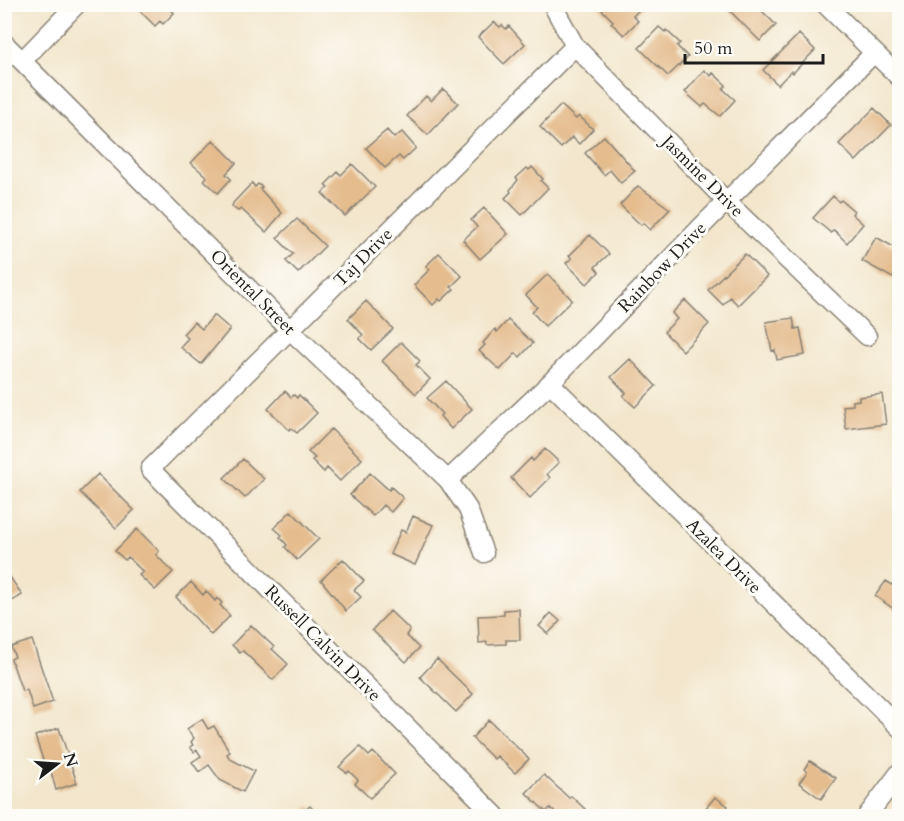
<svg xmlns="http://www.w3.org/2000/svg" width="904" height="821" font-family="Cardo,serif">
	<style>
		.building { fill: #e4bc8d }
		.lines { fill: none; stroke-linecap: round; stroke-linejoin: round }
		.street-casing { stroke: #888174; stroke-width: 21 }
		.street { stroke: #fff; stroke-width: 18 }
		.labels { text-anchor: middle; stroke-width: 6; stroke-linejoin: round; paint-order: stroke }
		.street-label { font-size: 18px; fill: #1c1c1c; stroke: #fdfcf7 }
	</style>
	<rect width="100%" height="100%" fill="#fdfcf7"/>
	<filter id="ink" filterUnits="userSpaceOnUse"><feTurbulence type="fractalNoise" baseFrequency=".0167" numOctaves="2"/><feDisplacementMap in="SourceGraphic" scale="12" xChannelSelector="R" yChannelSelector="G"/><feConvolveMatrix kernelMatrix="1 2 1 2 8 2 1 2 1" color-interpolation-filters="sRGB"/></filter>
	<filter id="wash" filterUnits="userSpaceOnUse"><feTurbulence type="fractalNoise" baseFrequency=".008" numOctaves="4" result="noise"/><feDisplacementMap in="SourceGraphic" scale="24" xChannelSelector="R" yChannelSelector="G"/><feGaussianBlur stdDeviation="1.35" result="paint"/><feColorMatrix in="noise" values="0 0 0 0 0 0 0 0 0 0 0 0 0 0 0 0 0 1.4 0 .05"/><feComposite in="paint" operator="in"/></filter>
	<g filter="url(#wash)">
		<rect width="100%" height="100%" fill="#f3e6cc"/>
		<g id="blocks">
			<path class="building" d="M138,4H176L171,9L174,13L163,24L160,21L155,26L136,7Z
				M596,4H642L643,6L633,16L638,21L624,35L611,23L613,21Z
				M726,4H760L764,9L762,11L776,25L760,41L725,6Z
				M494,22L500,27L502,25L506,29L509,26L525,44L504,64L478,37Z
				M659,27L665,32L666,30L680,43L677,46L688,57L668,76L639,48Z
				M799,34L815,50L793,73L791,71L778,85L763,70Z
				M704,70L711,76L713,73L726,85L723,89L735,100L720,116L705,104L702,107L685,92Z
				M443,89L458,103L428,135L407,116L426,96L431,101Z
				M561,105L576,119L579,116L593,129L579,144L572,137L561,148L540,127Z
				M874,108L891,125L856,161L839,144Z
				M387,130L394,138L402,132L416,148L403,160L399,156L385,168L366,148Z
				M604,136L635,171L621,183L610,170L604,175L585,153Z
				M213,140L236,163L226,174L231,179L218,193L204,180L207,177L191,163Z
				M352,164L375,187L345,216L322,193L328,188L325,185L338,172L341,175Z
				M532,167L543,179L541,181L548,188L522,215L505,198L511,192L510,190L518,180L516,178L527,168L529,170Z
				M252,183L255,187L258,184L262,187L260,189L282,213L266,232L241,209L238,211L232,207L233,203Z
				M638,186L670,209L650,230L643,223L641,225L620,205Z
				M833,196L839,202L841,200L854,211L852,214L863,224L847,243L834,230L831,233L813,218Z
				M484,208L508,234L480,259L463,240L477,227L471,220Z
				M297,219L325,246L298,273L286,261L293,254L277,238Z
				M590,235L609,254L595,267L599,272L587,284L566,263L572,258L569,256Z
				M876,237L899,250L895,256L900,259V282L862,261Z
				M439,253L462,276L451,287L454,289L441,301L439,299L433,305L414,285L430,269L426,266Z
				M745,254L767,276L738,305L730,297L723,305L708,290Z
				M548,274L572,300L545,326L532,312L537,307L526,295Z
				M685,300L709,324L683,351L664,332L677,319L672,313Z
				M366,301L393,329L371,350L359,338L363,335L348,319Z
				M214,315L230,329L201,364L180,347L188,338L183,334L194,322L202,329Z
				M793,318L795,329L800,328L805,355L777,360L775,350L772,351L766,322Z
				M508,320L533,343L520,357L516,353L500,370L479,351L485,345L483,343L495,329L497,332Z
				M401,342L420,361L416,365L430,379L416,394L382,361Z
				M630,359L656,386L635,407L623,396L626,393L611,377Z
				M446,381L472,409L451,429L440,416L442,414L427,398Z
				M285,391L291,397L294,395L297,398L299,395L317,413L297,433L291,428L289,430L268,409Z
				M882,394L886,424L846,429L843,406L853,405V401L859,400V397Z
				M331,429L362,459L340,481L327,468L324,472L312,460L315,458L308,452Z
				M545,449L559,462L547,474L550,478L530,498L511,478L531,458L533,461Z
				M243,459L264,479L245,498L224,478Z
				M370,473L389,490L391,487L403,498L391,512L383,505L373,516L350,495Z
				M98,474L134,510L116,528L80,492Z
				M291,511L319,539L297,560L285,547L287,545L280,537L282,535L274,528Z
				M413,516L433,525L415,565L390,554L401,530L406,532Z
				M137,529L159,551L156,555L173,572L155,590L139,575L143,572L128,557L125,560L115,551Z
				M343,559L364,581L354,590L361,597L346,611L321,580Z
				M4,568L22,595L4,606Z
				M886,581L900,590V613L875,596Z
				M191,582L203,595L206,591L215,601L217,598L222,603L220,605L230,616L211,635L176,597Z
				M519,609L520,640H506V644L487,645V642L479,643L478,616L504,615V610Z
				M390,611L410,630L406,635L419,648L406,662L372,630Z
				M551,613L560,621L548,634L539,626Z
				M251,625L274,647L272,649L288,664L273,680L243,651L240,653L232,645Z
				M32,640L53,702L33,709L27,690L22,691L11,659L15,657L11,647Z
				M437,659L473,694L456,712L420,677Z
				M202,719L208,729L214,726L230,752L227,754L230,759L254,771L243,792L220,780L209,765L199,772L192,762L201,756L197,750L194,752L190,747L193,745L191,742L194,738L187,729Z
				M489,720L529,759L515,773L497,756L494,759L472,738Z
				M59,728L77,783L56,790L50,768L46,769L35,736Z
				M360,747L369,756L373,752L395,774L370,798L355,784L358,780L349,771L347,773L339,767Z
				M810,761L836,778L821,799L799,783L807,772L804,769Z
				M544,775L569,798L571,796L585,809L577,816H559L550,808L546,812L526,793Z
				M715,797L728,806L721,816L706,808Z
				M310,806L319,816H298Z"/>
		</g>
	</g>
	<g filter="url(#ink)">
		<use href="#blocks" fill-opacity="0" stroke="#888174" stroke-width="1.5"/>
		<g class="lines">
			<g class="street-casing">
				<path id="street" d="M552,4L575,46L726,201L867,336
					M825,4L900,78
					M4,43L290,330L448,480L468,509L484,553
					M22,61L77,4
					M550,383L900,728
					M448,480L550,383L702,226L874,53
					M496,816L150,469L575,46
					M867,816L900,772"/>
			</g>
			<use href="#street" class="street"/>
		</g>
	</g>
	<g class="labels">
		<g class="street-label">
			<text transform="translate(703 176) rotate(45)" y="6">Jasmine Drive</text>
			<text transform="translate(363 257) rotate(-45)" y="6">Taj Drive</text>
			<text transform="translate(662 267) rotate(-46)" y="6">Rainbow Drive</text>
			<text transform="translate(253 292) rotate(45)" y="6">Oriental Street</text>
			<text transform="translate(724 556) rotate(45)" y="6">Azalea Drive</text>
			<text transform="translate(323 643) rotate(45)" y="6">Russell Calvin Drive</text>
		</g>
	</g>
	<rect width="904" height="821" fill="none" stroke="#fdfcf7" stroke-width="24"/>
	<g transform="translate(57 764) rotate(73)" stroke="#fdfcf7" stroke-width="4.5" paint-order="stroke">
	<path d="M0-4.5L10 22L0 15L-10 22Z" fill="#1c1c1c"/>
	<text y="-9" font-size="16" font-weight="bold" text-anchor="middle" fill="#1c1c1c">N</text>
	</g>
	<path d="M685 54v9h138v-9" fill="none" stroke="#1c1c1c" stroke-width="3"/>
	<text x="694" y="54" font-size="18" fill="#1c1c1c" stroke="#fdfcf7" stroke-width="4.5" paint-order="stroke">50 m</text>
</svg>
